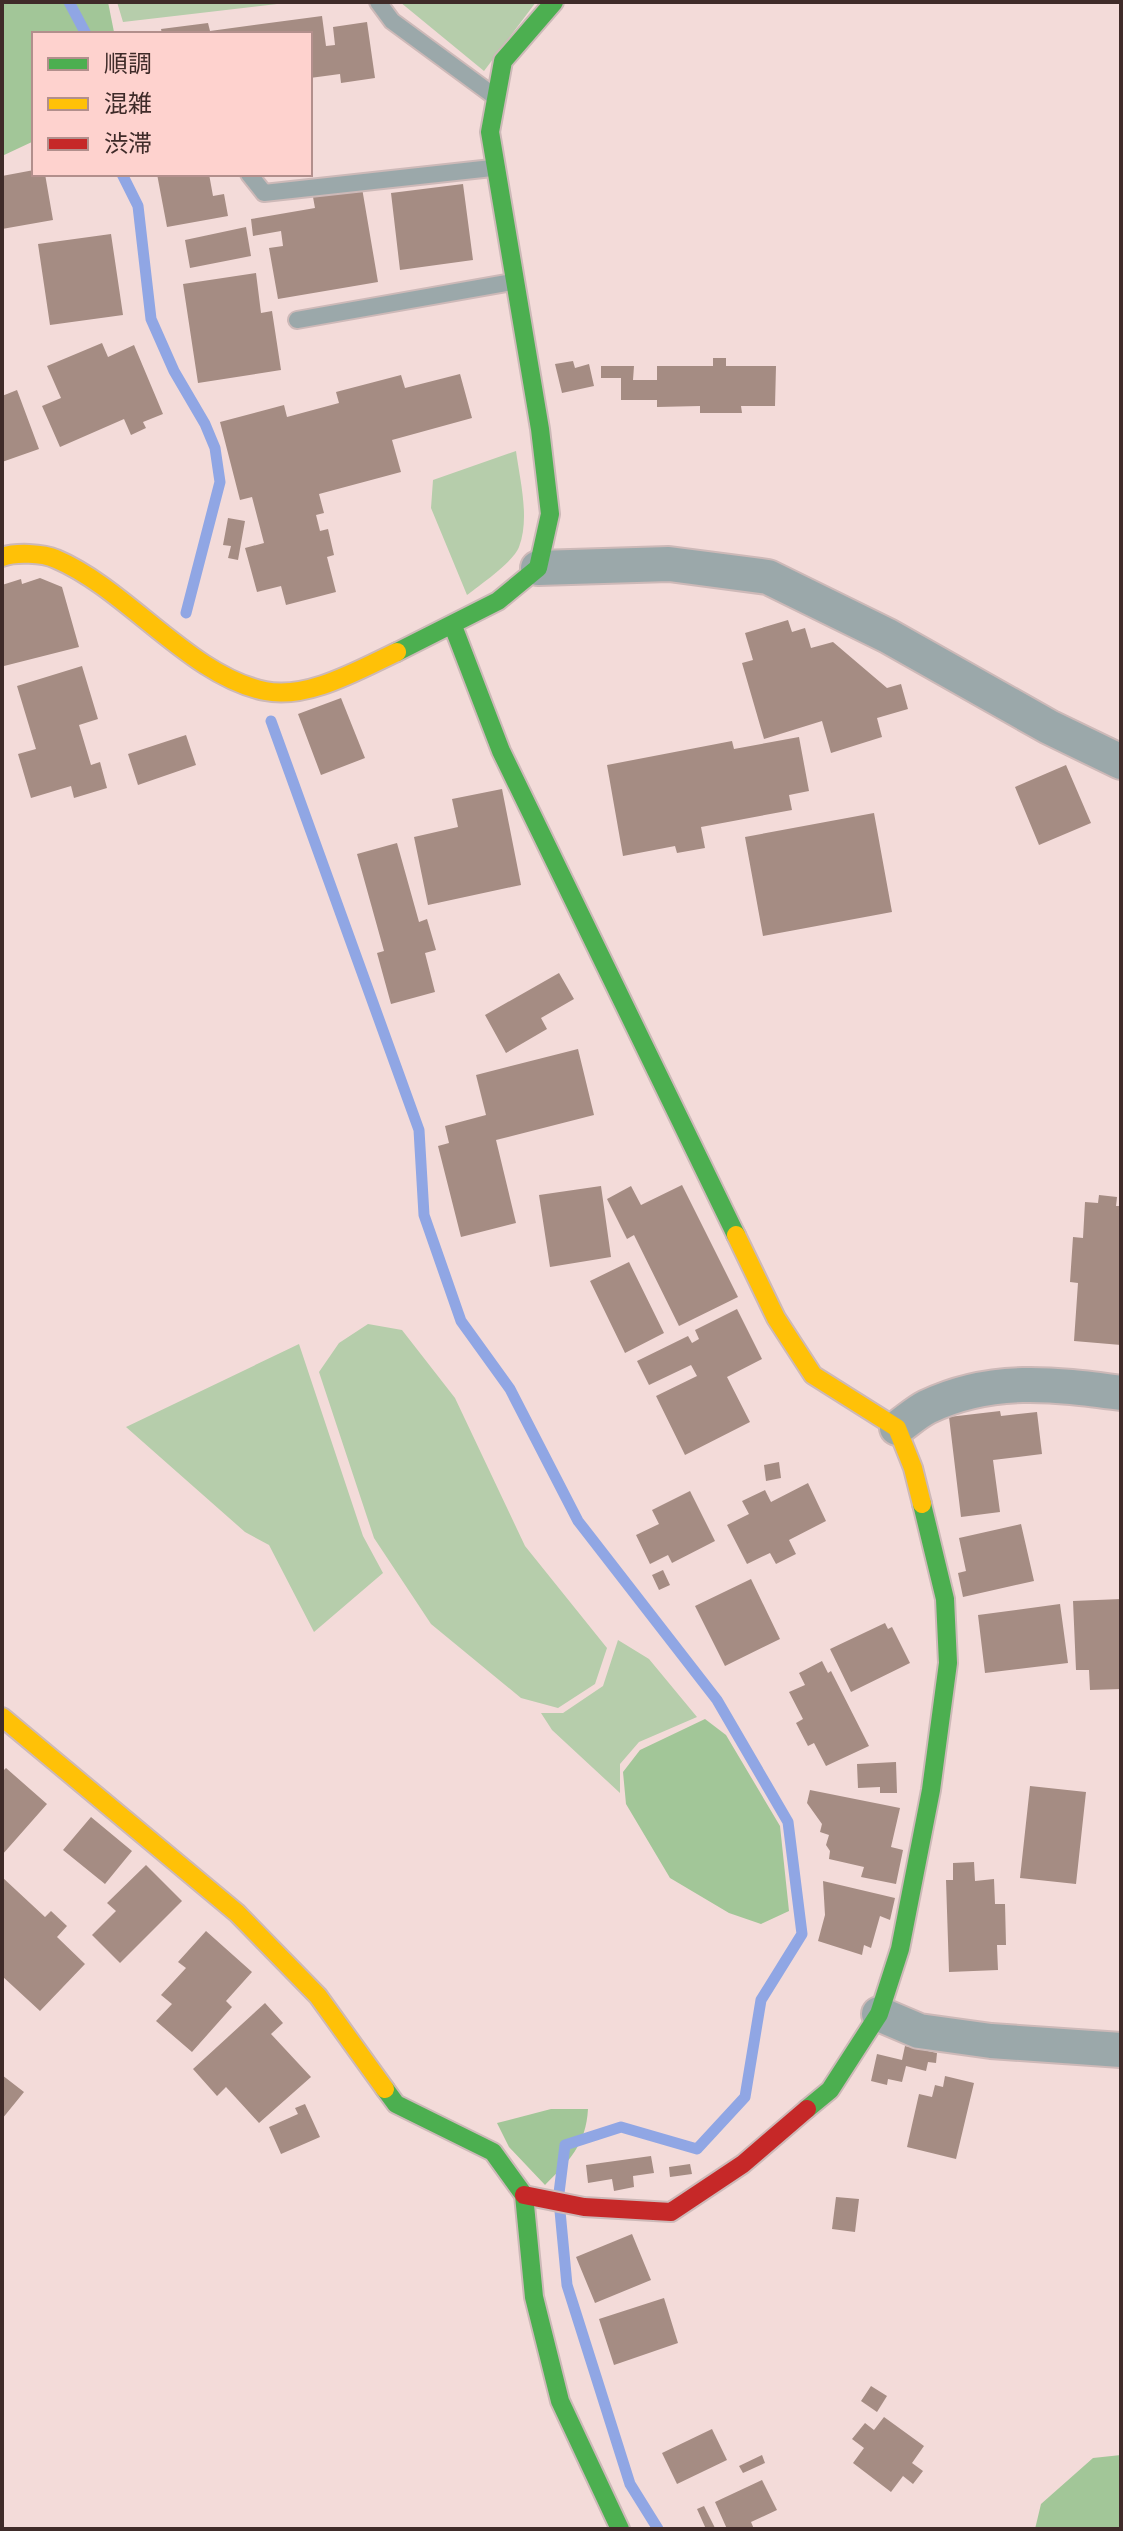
<svg xmlns="http://www.w3.org/2000/svg" width="1123" height="2531" font-family="'Asap Condensed','Noto Sans JP',sans-serif">
	<style>
		.green { fill: #b6cdab }
		.forest { fill: #a2c698 }
		.lines { fill: none; stroke-linecap: round; stroke-linejoin: round }
		.stream { stroke: #90a6e4; stroke-width: 11 }
		.building { fill: #a58c83 }
		.lane-casing { stroke: #cdb9b8; stroke-width: 20 }
		.street-casing { stroke: #cdb9b8; stroke-width: 38 }
		.fast-casing { stroke: #cdb9b8; stroke-width: 22 }
		.slow-casing { stroke: #cdb9b8; stroke-width: 22 }
		.jam-casing { stroke: #cdb9b8; stroke-width: 22 }
		.lane { stroke: #9ba8aa; stroke-width: 16 }
		.street { stroke: #9ba8aa; stroke-width: 34 }
		.fast { stroke: #4caf50; stroke-width: 18 }
		.slow { stroke: #ffc107; stroke-width: 18 }
		.jam { stroke: #c62828; stroke-width: 18 }
	</style>
	<rect width="100%" height="100%" fill="#f3dbd9"/>
	<path class="green" d="M117,2H276L277,4L123,22Z
		M400,2H536L484,71Z
		M516,451C520,481 530,518 519,547C514,561 480,585 467,595L431,508L433,480Z
		M368,1324L402,1330L455,1398L525,1546L607,1648L595,1684L558,1708L521,1698L431,1624L374,1538L319,1372L339,1343Z
		M299,1344L363,1536L383,1573L314,1632L269,1545L245,1532L126,1427Z
		M618,1640L649,1659L697,1717L639,1742L620,1764V1793L552,1730L541,1713H563L603,1686Z"/>
	<path class="forest" d="M2,2H108L114,32L34,34V141L2,156Z
		M705,1719L726,1735L780,1826L789,1911L761,1924L729,1913L670,1878L626,1804L623,1772L640,1750Z
		M551,2109H588C586,2145 569,2161 545,2185L509,2147L497,2123Z
		M1121,2455V2529H1035L1041,2504L1093,2458Z"/>
	<g class="lines">
		<path class="stream" d="M69,2L86,34
			M122,174L138,206L151,319L174,371L205,424L215,448L220,482L186,613
			M271,721L419,1130L424,1215L461,1321L510,1389L578,1521L717,1700L788,1822L802,1934L761,2000L745,2097L697,2149L621,2127L565,2145L559,2193
			M560,2211L567,2285L630,2484L658,2529"/>
	</g>
	<path class="building" d="M322,16L326,46L335,45L333,27L367,22L375,78L341,83L340,74L310,78V34H162L161,29L208,23L210,31Z
		M34,170V174H45L53,220L2,229V176Z
		M157,174H209L213,196L224,194L228,216L167,227Z
		M463,184L473,260L400,270L391,193Z
		M362,188L378,282L278,299L269,248L283,246L281,231L253,236L251,219L315,208L313,197Z
		M246,227L251,256L190,268L185,240Z
		M111,234L123,315L50,325L38,244Z
		M256,273L261,313L272,311L281,370L198,383L183,284Z
		M102,343L108,357L134,345L163,414L143,422L146,428L131,435L124,419L60,447L42,406L61,398L47,366Z
		M713,358H726V366H776L775,406H741L742,413H700V406L657,407V400H621V378H601V366H634L633,380H657V366H713Z
		M573,361L575,368L589,364L594,386L562,393L555,364Z
		M460,374L472,418L392,440L401,472L319,494L324,513L316,515L320,531L328,529L334,555L327,557L336,592L286,605L281,586L257,592L245,548L264,543L252,497L240,500L220,422L284,405L287,417L339,403L336,392L401,375L405,388Z
		M17,390L39,449L2,462V396Z
		M228,518L245,521L238,560L228,558L231,546L223,545Z
		M40,578L62,587L79,647L4,666L2,585L21,579L22,584Z
		M788,620L792,632L805,628L811,648L833,642L887,688L901,684L908,709L877,718L882,737L831,753L822,721L764,739L742,663L753,660L745,633Z
		M82,666L98,719L79,725L91,765L100,762L107,788L74,798L71,786L31,798L18,754L36,749L17,686Z
		M341,698L365,758L321,775L298,714Z
		M186,735L196,765L138,785L128,754Z
		M799,737L809,791L789,795L792,810L701,827L705,848L677,853L675,846L623,856L607,765L732,741L734,749Z
		M1066,765L1091,823L1039,845L1015,787Z
		M502,789L521,885L428,905L414,837L458,827L452,799Z
		M874,813L892,912L763,936L745,837Z
		M397,843L419,922L427,919L436,950L425,953L435,992L391,1004L377,953L384,951L357,854Z
		M559,973L574,999L541,1018L547,1029L506,1053L485,1015Z
		M578,1049L594,1115L496,1140L516,1223L461,1237L438,1146L449,1143L445,1126L486,1115L476,1075Z
		M682,1185L738,1297L679,1326L634,1235L627,1239L607,1199L631,1186L641,1205Z
		M601,1186L611,1257L550,1267L539,1195Z
		M1099,1195L1117,1197L1116,1206H1121V1345L1074,1341L1078,1283L1070,1282L1073,1237L1083,1238L1085,1202L1098,1203Z
		M629,1262L664,1333L625,1353L590,1281Z
		M737,1309L762,1359L727,1377L750,1422L685,1455L656,1396L697,1376L691,1365L649,1385L637,1361L688,1336L692,1343L699,1339L695,1330Z
		M1000,1411L1001,1416L1037,1412L1042,1454L993,1460L1000,1512L961,1517L949,1417Z
		M779,1462L781,1478L766,1481L764,1465Z
		M808,1483L826,1521L789,1540L796,1554L776,1564L770,1553L747,1564L727,1525L749,1514L742,1501L765,1490L771,1502Z
		M690,1491L715,1541L672,1563L668,1555L650,1564L636,1535L659,1524L652,1510Z
		M1021,1524L1034,1581L963,1597L958,1573L966,1571L959,1538Z
		M663,1570L670,1585L659,1590L652,1575Z
		M751,1579L780,1639L725,1666L695,1606Z
		M1121,1599V1689L1090,1690L1089,1670H1076L1073,1601Z
		M1060,1604L1068,1663L985,1673L978,1615Z
		M885,1623L888,1629L892,1627L910,1663L851,1692L830,1649Z
		M822,1661L828,1673L831,1671L869,1746L826,1766L814,1743L808,1746L796,1723L803,1719L789,1692L805,1685L799,1673Z
		M896,1762L897,1793H880V1787L858,1788L857,1764Z
		M6,1768L47,1804L2,1855V1772Z
		M1030,1786L1086,1792L1076,1884L1020,1878Z
		M810,1790L900,1808L891,1847L903,1850L896,1884L861,1877L864,1867L829,1859L830,1851L826,1845L829,1835L820,1832L822,1824L807,1803Z
		M91,1817L132,1851L105,1884L63,1850Z
		M974,1862L975,1881L994,1879L995,1904H1005L1006,1945H997L998,1970L949,1972L946,1880H953V1863Z
		M146,1865L182,1901L120,1963L92,1935L116,1911L107,1903Z
		M2,1877L45,1917L51,1911L67,1926L57,1937L85,1964L40,2011L2,1976Z
		M823,1881L895,1898L890,1920L880,1916L871,1948L864,1945L862,1955L818,1941L825,1915Z
		M206,1931L252,1972L226,2001L232,2007L192,2052L156,2021L172,2004L161,1995L186,1968L178,1962Z
		M265,2003L283,2023L271,2034L311,2077L259,2123L226,2087L217,2096L193,2069Z
		M905,2046L937,2053L936,2063L928,2062L926,2071L906,2066L902,2082L888,2079L887,2085L871,2081L877,2054L902,2060Z
		M2,2075L24,2092L2,2119Z
		M945,2076L974,2083L956,2159L907,2147L919,2094L932,2097L935,2085L943,2087Z
		M305,2104L320,2137L281,2154L269,2127L298,2114L295,2108Z
		M651,2156L654,2173L633,2176L634,2187L614,2191L612,2179L588,2183L586,2165Z
		M690,2164L692,2174L670,2177L669,2167Z
		M836,2197L859,2199L855,2232L832,2229Z
		M632,2234L651,2280L595,2303L576,2257Z
		M664,2298L678,2343L614,2365L599,2319Z
		M871,2386L887,2396L877,2412L861,2401Z
		M884,2417L924,2446L912,2463L923,2471L913,2484L903,2476L891,2492L853,2463L864,2448L852,2439L865,2423L874,2430Z
		M712,2429L727,2460L677,2484L662,2453Z
		M762,2455L765,2463L743,2473L739,2466Z
		M762,2480L777,2510L751,2522L754,2529H727L715,2502Z
		M704,2506L715,2528L713,2529H706L697,2509Z"/>
	<g class="lines">
		<g class="lane-casing">
			<path id="lane" d="M378,2L392,21L494,96
				M249,174L264,193L492,168
				M297,320L512,282"/>
		</g>
		<g class="street-casing">
			<path id="street" d="M538,568L669,564L768,577L888,636L1049,727L1121,762
				M897,1428C907,1421 917,1412 927,1407C991,1376 1054,1384 1121,1393
				M879,2014L919,2031L991,2041L1121,2050"/>
		</g>
		<g class="fast-casing">
			<path id="fast" d="M453,626L501,751L736,1235
				M397,652L498,601L538,568L550,514L540,429L490,132L503,61L554,2
				M385,2089L396,2104L493,2152L524,2195L534,2297L560,2401L620,2529
				M807,2109L830,2090L879,2014L900,1949L931,1790L948,1663L945,1599L922,1504"/>
		</g>
		<g class="slow-casing">
			<path id="slow" d="M2,557C15,552 43,553 56,559C127,589 190,676 265,691C308,700 360,669 397,652
				M736,1235L776,1318L813,1375L897,1428L913,1468L922,1504
				M2,1717L237,1913L318,1996L385,2089"/>
		</g>
		<g class="jam-casing">
			<path id="jam" d="M524,2195L584,2207L671,2212L743,2164L807,2109"/>
		</g>
		<use href="#lane" class="lane"/>
		<use href="#street" class="street"/>
		<use href="#fast" class="fast"/>
		<use href="#slow" class="slow"/>
		<use href="#jam" class="jam"/>
	</g>
	<rect width="1123" height="2531" fill="none" stroke="#3f2b29" stroke-width="8"/>
	<rect x="32" y="32" width="280" height="144" fill="#fed2ce" stroke="#b28f8c" stroke-width="2"/>
	<rect x="48" y="58" width="40" height="12" fill="#4caf50" stroke="#b28f8c" stroke-width="2"/>
	<text x="104" y="72" font-size="24" fill="#3f2b29">順調</text>
	<rect x="48" y="98" width="40" height="12" fill="#ffc107" stroke="#b28f8c" stroke-width="2"/>
	<text x="104" y="112" font-size="24" fill="#3f2b29">混雑</text>
	<rect x="48" y="138" width="40" height="12" fill="#c62828" stroke="#b28f8c" stroke-width="2"/>
	<text x="104" y="152" font-size="24" fill="#3f2b29">渋滞</text>
</svg>
